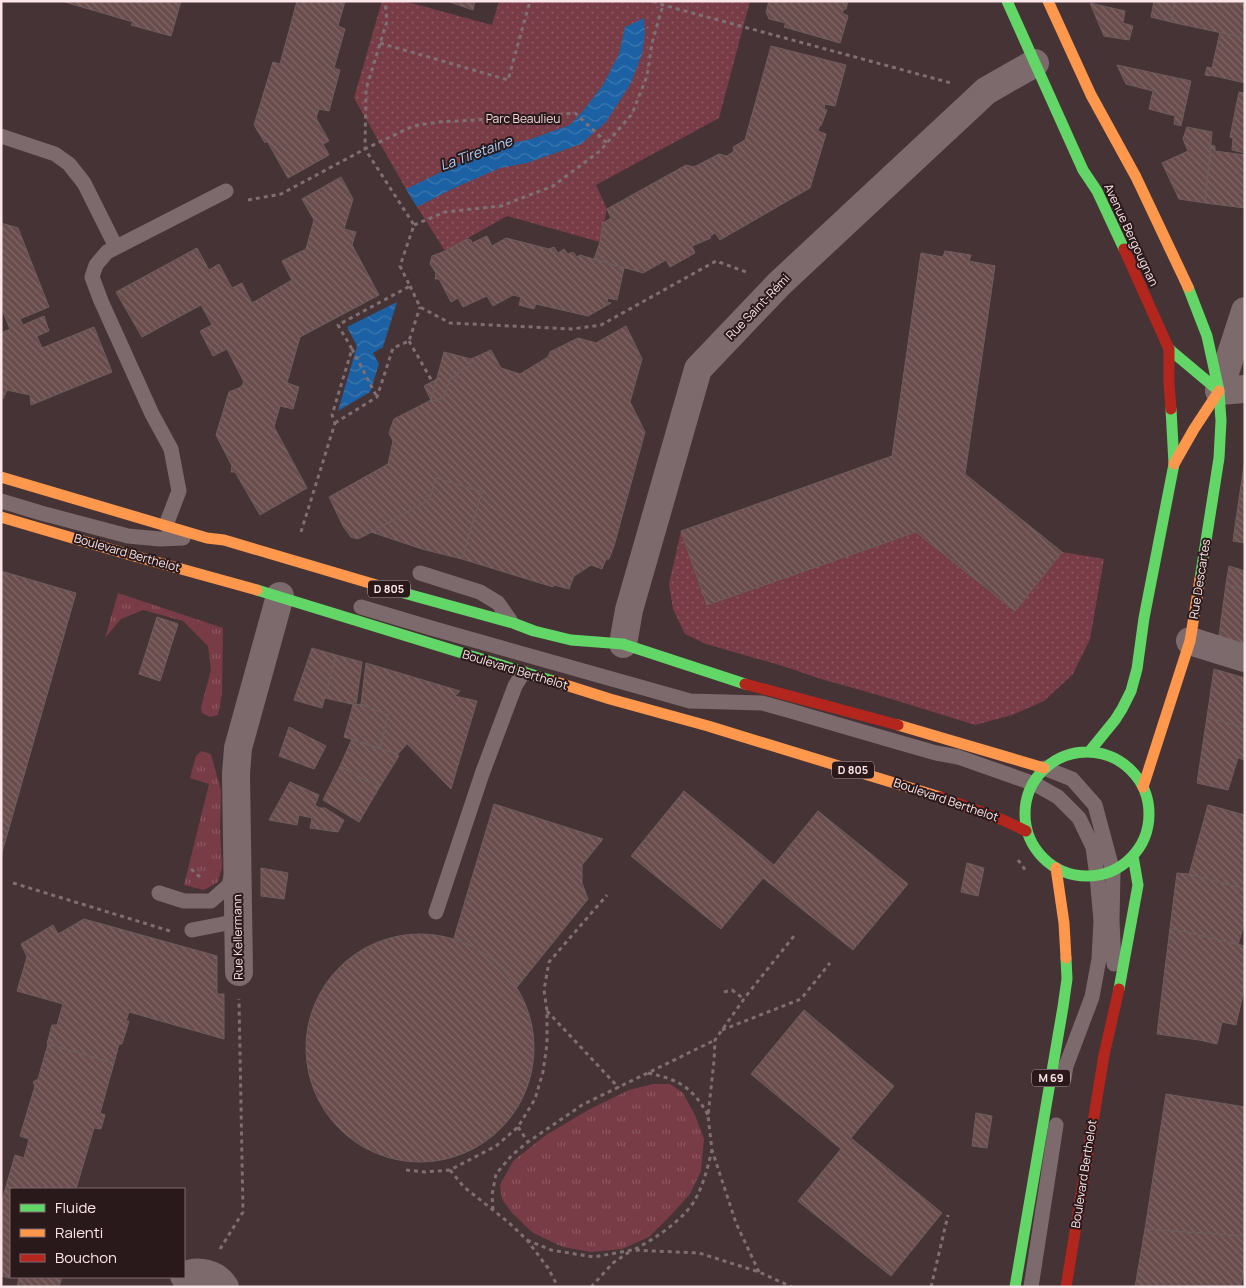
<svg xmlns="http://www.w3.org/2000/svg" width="1246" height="1288" font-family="Manrope,sans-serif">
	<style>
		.grass { fill: url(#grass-tufts) }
		.garden { fill: url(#garden-dots) }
		.water { fill: url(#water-waves) }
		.building { fill: url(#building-back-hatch); stroke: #6e5d5e }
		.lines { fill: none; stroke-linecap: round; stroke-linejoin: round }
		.path { stroke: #7e6f72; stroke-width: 3; stroke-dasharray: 4 4; stroke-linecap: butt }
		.lane { stroke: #7c6a6d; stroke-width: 15 }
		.street { stroke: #7c6a6d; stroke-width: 28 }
		.fast { stroke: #63d668; stroke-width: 11 }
		.slow { stroke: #ff974d; stroke-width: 11 }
		.jam { stroke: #b3261e; stroke-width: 11 }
		.labels { text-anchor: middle; stroke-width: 4; stroke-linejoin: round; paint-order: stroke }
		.shield { fill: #29191b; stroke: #bea8aa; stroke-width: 1 }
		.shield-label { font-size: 11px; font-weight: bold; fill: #fee6e8 }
		.park-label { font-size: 12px; fill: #f5d8da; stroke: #29191b }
		.street-label { font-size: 12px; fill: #fee6e8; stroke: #29191b }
		.water-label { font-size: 14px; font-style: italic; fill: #afd2f8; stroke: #29191b }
	</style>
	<defs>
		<pattern id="grass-tufts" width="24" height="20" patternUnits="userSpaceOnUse" patternTransform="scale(1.25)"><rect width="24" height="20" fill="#783c46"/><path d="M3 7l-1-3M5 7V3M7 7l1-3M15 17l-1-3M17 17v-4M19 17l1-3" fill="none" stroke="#8c5861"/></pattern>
		<pattern id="garden-dots" width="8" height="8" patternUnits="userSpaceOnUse" patternTransform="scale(1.25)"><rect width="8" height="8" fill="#783c46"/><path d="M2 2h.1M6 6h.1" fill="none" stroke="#8c5861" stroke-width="1.8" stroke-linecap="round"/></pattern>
		<pattern id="water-waves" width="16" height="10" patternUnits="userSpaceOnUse" patternTransform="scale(1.25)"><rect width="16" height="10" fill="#1c61a3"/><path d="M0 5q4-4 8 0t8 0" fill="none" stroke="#3e78b0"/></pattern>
		<pattern id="building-back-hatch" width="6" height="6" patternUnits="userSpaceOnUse" patternTransform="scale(1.25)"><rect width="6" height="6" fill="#694d4c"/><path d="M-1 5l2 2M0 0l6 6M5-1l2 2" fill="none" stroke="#806766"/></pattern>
	</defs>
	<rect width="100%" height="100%" fill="#463336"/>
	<path class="grass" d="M118,593L223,628L222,694L218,715L210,717L202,713L201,707L211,670L208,646L183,621L143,610L121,619L105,638Z
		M201,751L211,754L221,791L220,827L222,867L218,882L204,890L184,885L209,784L190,778L196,756Z
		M653,1084H670L683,1093L695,1115L704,1139L701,1171L690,1194L672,1214L649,1237L622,1249L591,1252L563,1247L533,1233L512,1213L502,1199L500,1185L513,1161L546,1135L590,1109L629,1090Z"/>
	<path class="garden" d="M382,1H404L492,25L499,1H750L719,118L596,185L607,209L600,242L507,216L445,251L406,189L354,98Z
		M681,531L707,605L916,532L1015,611L1062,552L1104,559L1090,639L1073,674L1044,701L1012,715L975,725L885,697L821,679L786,667L706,644L685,634L673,609L669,584Z"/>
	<path class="water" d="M644,18L645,33L642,54L631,83L606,122L581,144L527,163L500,168L452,189L417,207L406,189L491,148L531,139L570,125L583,111L603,85L619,54L625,27Z
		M397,302L383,347L373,353L379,364L370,392L338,411L357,346L347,327Z"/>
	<path class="building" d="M66,1H181L171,36L131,25L133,22L65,2Z
		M297,1H345L338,26L345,29L334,68L340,70L329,111L319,109L316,118L329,141L323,144L329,155L288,178L267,141L265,143L254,125L273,62L280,64Z
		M447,1H475L473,10Z
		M769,1H848L846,9H844L842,13L848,16L840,43L784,27L786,23L769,19L766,12Z
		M1154,1H1175L1171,22L1151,17Z
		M1175,1H1245V38L1171,22Z
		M1090,3L1125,11L1123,23L1133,26L1129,40L1104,36Z
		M1220,32L1245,38V83L1210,75V76L1205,75L1207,67L1212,68Z
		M771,46L846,65L835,106L825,104L824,109L827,110L821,126L820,125L818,131L826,134L810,188L720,240L715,233L710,236L711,238L692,246L695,253L670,267L666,260L643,273L594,259L600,242L603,223L611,218L607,209L686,165L694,167L719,154L727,156L734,151L733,147L745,140Z
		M1117,65L1191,81L1181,126L1174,124L1175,116L1149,109L1153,91L1126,84Z
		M1239,92L1245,93V153L1232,150L1233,138L1230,137Z
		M1187,127L1212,132L1205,203L1179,199L1162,163L1188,151L1183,139Z
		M1211,145L1215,146V151L1245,155V208L1205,203Z
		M341,177L353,199L344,229L356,232L352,245L379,295L300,337L287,383L299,387L293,409L280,406L274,427L307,488L260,515L235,472H231L232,466L216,435L229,392L241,387L244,382L227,349L213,356L200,331L212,325L201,305L142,337L116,292L197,248L209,270L219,264L232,288L242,283L252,303L292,280L282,261L306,249L314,220L302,199Z
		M1,223L18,228L49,307L20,319L23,325L44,316L49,331L37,336L42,348L94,327L112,372L31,405L30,395L7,390L3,399L1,398V348L3,349L1,344V333L10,329L1,307Z
		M487,236L492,246L506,238L549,249L554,247L558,253L564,249L568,254L573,252L577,257L580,255L624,268L617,300L608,298L607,302L611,303L588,316L536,304L534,309L519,305L521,297L513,295L493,306L487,296L463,307L458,298L451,302L439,279H435L436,273L430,264L432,256L445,251L467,239L471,240L472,243Z
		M945,251L971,255L969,261L995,266L965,474L1062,552L1015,611L916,532L707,605L681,531L892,456L921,253L943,257Z
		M626,326L642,359L630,402L645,432L614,546L609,559H606L602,569L591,565L574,576L569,589L554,585L553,587L462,559L482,492L436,478L429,500L368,534L358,539L351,537L343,526L329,497L388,464L393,441L389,433L394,419L431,400L437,401L444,397L450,379L457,375L459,371L470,366L471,359L491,350L501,368L520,374L548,357L550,352L578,338L596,343Z
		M444,352L471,359L470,366L459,371L457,375L450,379L444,397L437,401L431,400Z
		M437,379L431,400L424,386Z
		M1245,459V522L1236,519Z
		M436,478L482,492L462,559L422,549L371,532L429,500Z
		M1236,519L1245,522V543L1233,541Z
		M1229,566L1245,571V590L1226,584Z
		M1,571L76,593L1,856Z
		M1226,584L1245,590V650L1218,643Z
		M157,617L178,624L160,681L139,674Z
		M312,648L336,655L322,708L294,700Z
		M336,655L362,662L356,705L325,698Z
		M366,663L460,691L455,696L477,701L451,789L407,744L398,754L380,749L388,715L361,704Z
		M1214,669L1245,678V728L1207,717Z
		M361,704L388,715L380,749L344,737L353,705Z
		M1207,717L1245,728V760L1238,758L1228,790L1197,783Z
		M289,727L326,746L314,769L279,756Z
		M352,739L397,754L399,756L379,788L340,766Z
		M340,766L379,788L359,822L323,800Z
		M290,782L319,795L315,805L320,808H325L344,820L338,832L310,828L312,818L299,815L297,825L269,820Z
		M684,791L774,865L818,811L908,884L853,950L763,878L721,929L631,856Z
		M494,804L603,839L582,865V883L588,899L517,987L504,970L490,957L472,946L454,938Z
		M1208,805L1245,815V889L1189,874Z
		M967,863L984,868L978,896L961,892Z
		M261,868L288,873L284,899L261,896Z
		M1177,873L1189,874L1245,889V920L1238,945L1170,928Z
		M84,919L217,956V994H224V1039L129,1012L126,1021H129L122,1044H119L114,1063L47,1044L52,1025H57L63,1004L17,991L27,957L21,944L53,925L58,934Z
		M1170,928L1245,946V985L1236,1025L1222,1022L1217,1044L1199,1040L1157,1034Z
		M306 1048a114 114 0 1 1 228 0a114 114 0 1 1-228 0Z
		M804,1010L894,1086L851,1138L942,1213L891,1276L798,1201L841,1149L751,1074Z
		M48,1044L114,1063L100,1113L105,1115L101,1129L94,1128L76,1189H11V1276L10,1275L9,1278L1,1276V1204L15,1155L24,1158L29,1139L20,1136L35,1086L33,1082L38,1079Z
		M1166,1094L1245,1107V1236L1145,1229Z
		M976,1113L992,1116L987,1148L972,1146Z
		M1145,1229L1245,1236V1264L1241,1285L1244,1287H1135Z
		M15,1277H62L59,1287H17L19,1278Z"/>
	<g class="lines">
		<path class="path" d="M653,1L663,5L951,83
			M380,43L508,80L530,1
			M248,200L281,194L365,149L413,126L439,122L530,117L575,113L607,143
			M414,225L445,212L501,206L553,186L600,151L632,114L647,76L652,43L663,5
			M410,286L420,307L450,323L572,329L601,325L716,261L749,273
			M409,341L432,381
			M352,349L377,397
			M335,423L377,397L393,348L409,341L420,307
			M301,532L335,423L332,415L352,349L338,325L410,286L400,266L414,225L365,149L366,89L387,21L385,1
			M1018,860L1026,871
			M191,869L200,877
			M13,883L170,931
			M724,992L732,990L744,999
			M547,1011L619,1088
			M722,1030L801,999L830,963
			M648,1073C680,1080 692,1087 708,1115
			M518,1127L528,1142
			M406,1170L425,1172L450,1170L496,1146L518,1127L535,1099L543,1072L547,1044V1011L544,990L549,962L607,895
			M450,1170L464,1187L508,1222L527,1240L548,1268L558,1287
			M493,1210L492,1195L496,1174L512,1155L528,1142L582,1105L715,1040
			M527,1240L551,1250L594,1257L632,1250L699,1253L759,1272L792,1287
			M220,1249L243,1212L239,999
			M635,1249C655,1239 686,1218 696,1198C704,1183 708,1166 712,1150
			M759,1272L736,1223L712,1150L708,1116L714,1061L715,1040L746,996L794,936
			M591,1287L613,1263L629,1252
			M931,1287L948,1215"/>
		<path class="lane" d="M1,136L55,154L69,164L84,183L116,247
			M1,501L41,513L128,536L160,539L183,538
			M166,525L179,491L171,449L152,414L101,301L92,277L96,265L107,252L226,191
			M420,573L480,592L498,603L510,620
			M361,607L431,628L690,701L762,703L791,711L894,741L936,753L958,757L1035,784L1058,797L1079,818L1093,847L1097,876L1101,921L1099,959L1092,997L1066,1066L1064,1078
			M1044,768L1072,779L1095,805L1113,872L1112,921L1114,964
			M159,893L184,901H211L229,885L232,873
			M436,912L482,774L515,686L523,673
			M192,930L238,921
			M1031,1287L1056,1125"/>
		<path class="street" d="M1245,311L1219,391L1245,389
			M1190,641L1245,658
			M623,644L629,610L698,369L779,284L986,91L1035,63
			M239,972L236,774L238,748L280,596
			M184,1276C198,1269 216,1273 225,1287"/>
		<path class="fast" d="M1007,1L1083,170L1097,191L1124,249
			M1188,287L1207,336L1219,391L1221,421L1219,458L1200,579
			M1169,349L1219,391
			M257,590L553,681
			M400,592L513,623L534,631L571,640L623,644L745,684
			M1089,752L1115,720L1122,709L1131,691L1137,669L1144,618L1174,464L1171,409
			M1025 814a62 62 0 1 1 124 0a62 62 0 1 1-124 0Z
			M1119,989L1138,885L1133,856
			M1015,1287L1063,1007L1067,979L1066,958"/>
		<path class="slow" d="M1048,1L1091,95L1136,177L1188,287
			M1174,464L1194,429L1219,391
			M1,477L207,538L224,540L400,592
			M1,517L127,554L257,590
			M553,681L610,699L708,726L940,797
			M898,725L1044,768
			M1143,787L1190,641L1200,579
			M1056,868L1064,923L1066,958"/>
		<path class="jam" d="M1124,249L1169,349V384L1171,409
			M745,684L898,725
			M940,797L1003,820L1026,831
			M1066,1287L1104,1055L1119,989"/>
	</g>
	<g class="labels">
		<g class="shield">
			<rect x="368" y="580.5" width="42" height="17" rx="4"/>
			<rect x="832" y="761.5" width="42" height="17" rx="4"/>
			<rect x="1032" y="1069.5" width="38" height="17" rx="4"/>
		</g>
		<g class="shield-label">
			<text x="389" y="593">D 805</text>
			<text x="853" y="774">D 805</text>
			<text x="1051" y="1082">M 69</text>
		</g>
		<g class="park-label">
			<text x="523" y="123">Parc Beaulieu</text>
		</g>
		<g class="street-label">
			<text transform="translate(1131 235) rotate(65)" y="4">Avenue Bergougnan</text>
			<text transform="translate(758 307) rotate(-46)" y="4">Rue Saint-Rémi</text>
			<text transform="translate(127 553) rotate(16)" y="4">Boulevard Berthelot</text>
			<text transform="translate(1200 579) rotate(-81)" y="4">Rue Descartes</text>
			<text transform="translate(515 670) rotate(17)" y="4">Boulevard Berthelot</text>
			<text transform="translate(946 800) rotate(19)" y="4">Boulevard Berthelot</text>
			<text transform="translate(238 937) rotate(-91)" y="4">Rue Kellermann</text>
			<text transform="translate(1084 1174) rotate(-81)" y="4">Boulevard Berthelot</text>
		</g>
		<g class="water-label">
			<text transform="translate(476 153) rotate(-20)" y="5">La Tiretaine</text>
		</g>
	</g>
	<rect width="1246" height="1288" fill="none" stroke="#fee6e8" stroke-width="5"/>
	<rect x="10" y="1188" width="175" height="90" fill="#29191b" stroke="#7e6b6d"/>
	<rect x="20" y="1204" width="25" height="8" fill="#63d668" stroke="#7e6b6d"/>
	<text x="55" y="1213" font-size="15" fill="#fee6e8">Fluide</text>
	<rect x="20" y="1229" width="25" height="8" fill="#ff974d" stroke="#7e6b6d"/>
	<text x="55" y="1238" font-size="15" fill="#fee6e8">Ralenti</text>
	<rect x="20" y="1254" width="25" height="8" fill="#b3261e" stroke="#7e6b6d"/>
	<text x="55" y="1263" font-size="15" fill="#fee6e8">Bouchon</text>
</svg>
